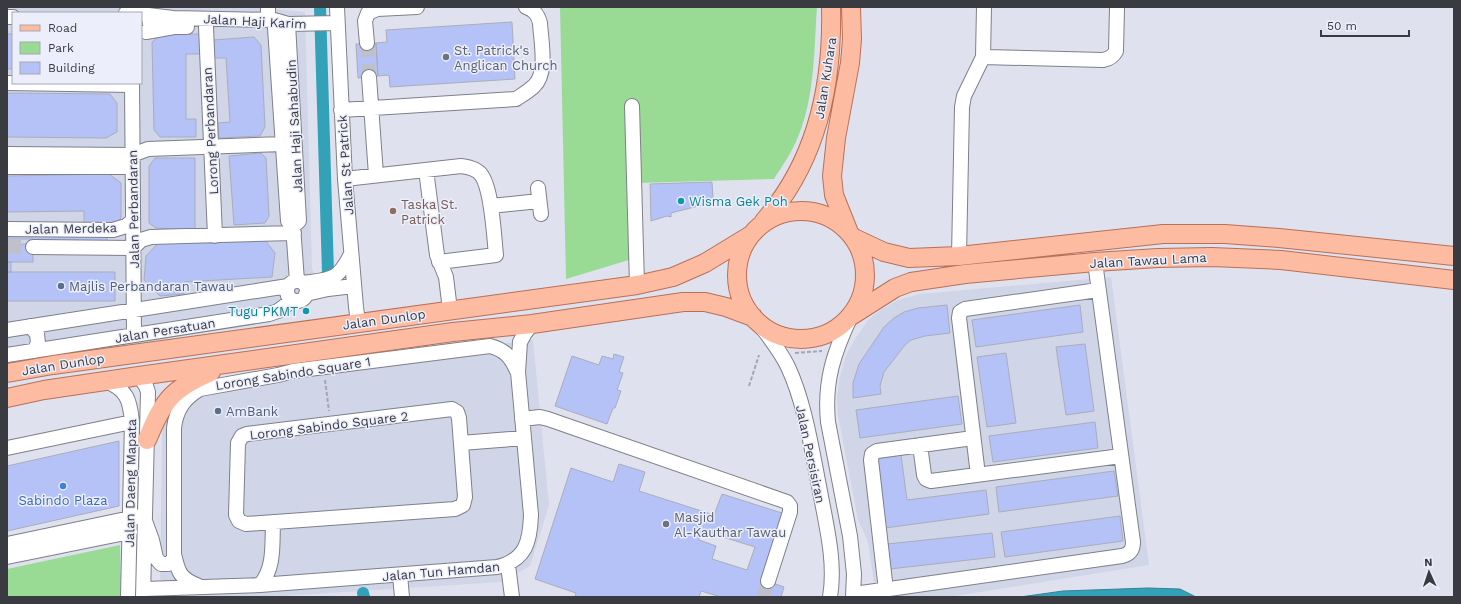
<svg xmlns="http://www.w3.org/2000/svg" width="1461" height="604" font-family="'Work Sans',sans-serif">
	<style>
		.built { fill: #d0d5e7; fill-rule: evenodd }
		.green { fill: #99db94 }
		.water { fill: #33a1b7; stroke: #358293 }
		.lines { fill: none; stroke-linecap: round; stroke-linejoin: round }
		.canal { stroke: #33a1b7; stroke-width: 12 }
		.building { fill: #b5c2f7; stroke: #aaadb8; fill-rule: evenodd }
		.minor-tunnel { stroke: #bec1cb; stroke-width: 14; stroke-dasharray: 14 7; stroke-linecap: butt }
		.minor-casing { stroke: #7d808a; stroke-width: 16 }
		.major-casing { stroke: #b87057; stroke-width: 20 }
		.path { stroke: #a4a6b0; stroke-width: 2; stroke-dasharray: 4 2; stroke-linecap: butt }
		.minor { stroke: #fff; stroke-width: 14 }
		.major { stroke: #fdbba1; stroke-width: 18 }
		.worship-dot { fill: #6b7280; stroke: #eceffb; stroke-width: 1.5 }
		.culture-dot { fill: #0f9aa8; stroke: #eceffb; stroke-width: 1.5 }
		.education-dot { fill: #8d6e63; stroke: #eceffb; stroke-width: 1.5 }
		.service-dot { fill: #5c6f8a; stroke: #eceffb; stroke-width: 1.5 }
		.shop-dot { fill: #3f7fe0; stroke: #eceffb; stroke-width: 1.5 }
		.labels { text-anchor: middle; stroke-width: 3; stroke-linejoin: round; paint-order: stroke }
		.street-label { font-size: 13px; fill: #3a3b40; stroke: #eceffb }
		.worship-label { font-size: 13px; fill: #5b616d; stroke: #eceffb; text-anchor: start }
		.culture-label { font-size: 13px; fill: #0d838f; stroke: #eceffb; text-anchor: start }
		.education-label { font-size: 13px; fill: #785e54; stroke: #eceffb; text-anchor: start }
		.service-label { font-size: 13px; fill: #4e5e75; stroke: #eceffb; text-anchor: start }
		.shop-label { font-size: 13px; fill: #366cbe; stroke: #eceffb }
	</style>
	<rect width="100%" height="100%" fill="#dfe2ee"/>
	<path class="built" d="M7,7H253L305,12L312,268L319,297L310,299L270,322L7,363ZM13,13H141V83H13Z
		M1111,277L1149,565L949,597H876L868,542L858,520L841,431L838,415L837,397L840,376L846,355L855,339L868,320L882,309L898,300L920,294Z
		M533,340L549,505L530,566L502,582L267,597H160L162,434L163,424L167,416L177,400L294,368Z"/>
	<path class="green" d="M560,7H817C814,49 815,97 798,137C792,152 783,165 774,179L638,183L632,259L566,279Z
		M120,545L121,597H7V569Z"/>
	<path class="water" d="M1148,588L1180,589L1196,597H1020L1063,591Z"/>
	<g class="lines">
		<path class="canal" d="M320,7L328,273
			M363,593L364,597"/>
	</g>
	<path class="building" d="M512,22L515,79L390,87L389,75L378,76L376,43L387,42L386,30Z
		M7,34H13V69H7Z
		M162,34H200V54H186V119H196V137H160L154,130L152,42Z
		M254,37L261,45L265,127L260,136L219,138L218,123L230,122L226,58H214L213,40Z
		M376,43L378,76L358,78L356,44Z
		M7,93L110,94L117,103V132L106,138L7,137Z
		M261,153L266,158L269,216L265,223L234,225L229,156Z
		M155,158H195V230L156,228L149,223V166Z
		M109,174L121,183V218L113,226H84V211L7,212V176Z
		M712,182L713,198H710V203L671,213V217L667,216L651,221L650,184Z
		M7,234L107,235V245L7,244Z
		M7,239H33V262H7Z
		M265,240L275,253L272,277L184,282V294L160,296L144,280L146,256L160,241Z
		M7,262H11V272H7Z
		M7,272H115V301H7Z
		M947,305L950,333L925,336L911,340L905,345L884,372L880,386L881,394L853,398V383L859,364L884,327L894,318L904,312L918,308Z
		M1080,305L1083,332L976,347L972,320Z
		M1085,344L1094,411L1066,415L1056,347Z
		M1006,353L1016,423L987,427L977,357Z
		M614,354L624,357L619,372L623,373L617,390L621,391L615,408H613L607,424L555,406L572,356L599,365L602,356L613,359Z
		M958,396L962,424L860,438L856,410Z
		M1095,422L1098,448L993,462L989,436Z
		M119,441V506L7,531V466Z
		M901,455L907,500L986,490L989,514L885,528L876,459Z
		M619,464L645,472L639,491L714,515L722,494L782,513L761,579L784,587L781,597H721L701,591L699,597H575L576,593L535,579L571,468L613,482ZM707,532L755,547L747,570L712,559L716,546L699,540L701,533L706,535Z
		M1114,471L1118,496L999,512L996,487Z
		M1120,516L1123,541L1005,557L1001,532Z
		M992,533L995,557L890,569L887,544Z"/>
	<g class="lines">
		<path class="minor-tunnel" d="M367,43L369,77
			M7,247H33
			M763,597L768,581"/>
		<g class="minor-casing">
			<path id="minor" d="M337,7L345,179L356,307L358,322
				M126,13C137,4 149,11 150,24
				M148,15L173,18L274,20L288,24L337,23
				M7,17H13
				M268,20V7
				M288,24L299,221L293,226
				M206,27L215,236
				M275,28L288,221L293,226L297,281
				M146,32L174,27H187
				M367,43L365,21L368,13L377,9L417,7
				M983,57L1103,60C1109,59 1113,57 1116,51L1117,7
				M369,77L376,175
				M7,83L132,85
				M132,83L134,335
				M632,106L637,285
				M341,110L516,99C522,95 529,91 534,86C548,73 541,41 540,23C538,14 534,10 526,7
				M7,154L132,155L148,149L283,144
				M7,167H132
				M426,170L437,255L446,277L450,310
				M345,179L461,166C469,167 478,169 482,176C492,191 494,236 496,255L439,262
				M538,188L541,214
				M491,206L539,201
				M7,229L113,230L126,226L133,220
				M33,247L133,248L141,240L151,237L294,233
				M959,256L962,107L964,96L983,57L984,7
				M287 291a10 10 0 1 1 20 0a10 10 0 1 1-20 0Z
				M303,283C331,279 338,281 351,254
				M306,294L328,289L354,286
				M851,316C834,352 824,381 828,422L850,536L854,574L853,597
				M757,321C768,336 780,350 788,367C805,403 812,451 820,491C826,525 836,562 830,597
				M30,326L37,334L38,343L34,351
				M7,330L288,286
				M7,355L269,314L278,311L293,300
				M139,376L146,386L148,392L143,597
				M105,381C127,389 130,400 132,422L128,597
				M452,409L457,412L459,418L465,497L463,505L455,509L246,524L239,521L236,515L238,443L242,436L247,434Z
				M522,419L540,417L548,419L787,502L790,506V512L768,581
				M461,443L524,438
				M920,445L924,475L926,479L931,481L1121,456
				M7,448L132,422
				M978,475L959,318L960,312L965,309L1098,290
				M145,521L152,540L156,558L161,564H168L173,560L174,557V428C176,410 184,398 200,389L278,375L293,371L490,346C505,350 511,357 517,371
				M7,544L140,516
				M174,554C178,572 180,579 199,586
				M7,557L130,532
				M508,565L512,597
				M400,575L402,597
				M260,585C275,568 272,544 273,522
				M144,589L260,585L497,567C526,560 530,542 531,515L518,372L520,342L525,333L532,324
				M886,590L871,460L872,454L877,451L973,438
				M854,594L1122,556C1130,554 1133,550 1133,542L1095,262"/>
		</g>
		<g class="major-casing">
			<path id="major" d="M737 275a64 64 0 1 1 128 0a64 64 0 1 1-128 0Z
				M764,221C817,161 833,85 831,7
				M848,230L834,195L832,176L836,138L850,63L852,39L851,7
				M854,238L884,252L909,258L959,256L1163,234H1225L1279,238L1454,256
				M851,316L895,288L911,282L965,274L1095,262L1158,258L1212,257L1281,260L1454,280
				M7,373L53,365L637,285L673,277L705,263L751,235
				M7,398L44,390L139,376L453,332L532,324L683,302H705L726,307L753,317
				M147,440C163,401 171,389 211,372"/>
		</g>
		<path class="path" d="M795,353L822,351
			M325,380L329,411
			M749,386L759,355"/>
		<use href="#minor" class="minor"/>
		<use href="#major" class="major"/>
	</g>
	<g class="worship-dot">
		<circle cx="446" cy="57" r="4"/>
		<circle cx="666" cy="524" r="4"/>
	</g>
	<g class="culture-dot">
		<circle cx="681" cy="201" r="4"/>
		<circle cx="306" cy="311" r="4"/>
	</g>
	<circle class="education-dot" cx="393" cy="211" r="4"/>
	<g class="service-dot">
		<circle cx="61" cy="286" r="4"/>
		<circle cx="218" cy="411" r="4"/>
	</g>
	<circle class="shop-dot" cx="63" cy="486" r="4"/>
	<g class="labels">
		<g class="street-label">
			<text transform="translate(255 21) rotate(3)" y="5">Jalan Haji Karim</text>
			<text transform="translate(825 78) rotate(-81)" y="5">Jalan Kuhara</text>
			<text transform="translate(294 126) rotate(-93)" y="5">Jalan Haji Sahabudin</text>
			<text transform="translate(210 131) rotate(-93)" y="5">Lorong Perbandaran</text>
			<text transform="translate(345 165) rotate(-94)" y="5">Jalan St Patrick</text>
			<text transform="translate(133 209) rotate(-91)" y="5">Jalan Perbandaran</text>
			<text transform="translate(71 228) rotate(-1)" y="5">Jalan Merdeka</text>
			<text transform="translate(1148 260) rotate(-3)" y="5">Jalan Tawau Lama</text>
			<text transform="translate(384 319) rotate(-8)" y="5">Jalan Dunlop</text>
			<text transform="translate(165 330) rotate(-9)" y="5">Jalan Persatuan</text>
			<text transform="translate(63 364) rotate(-9)" y="5">Jalan Dunlop</text>
			<text transform="translate(293 373) rotate(-9)" y="5">Lorong Sabindo Square 1</text>
			<text transform="translate(329 425) rotate(-7)" y="5">Lorong Sabindo Square 2</text>
			<text transform="translate(811 454) rotate(78)" y="5">Jalan Persisiran</text>
			<text transform="translate(130 483) rotate(-89)" y="5">Jalan Daeng Mapata</text>
			<text transform="translate(441 571) rotate(-5)" y="5">Jalan Tun Hamdan</text>
		</g>
		<g class="worship-label">
			<text x="454" y="55">St. Patrick's<tspan x="454" dy="15">Anglican Church</tspan></text>
			<text x="674" y="522">Masjid<tspan x="674" dy="15">Al-Kauthar Tawau</tspan></text>
		</g>
		<g class="culture-label">
			<text x="689" y="206">Wisma Gek Poh</text>
			<text x="298" y="316" text-anchor="end">Tugu PKMT</text>
		</g>
		<g class="education-label">
			<text x="401" y="209">Taska St.<tspan x="401" dy="15">Patrick</tspan></text>
		</g>
		<g class="service-label">
			<text x="69" y="291">Majlis Perbandaran Tawau</text>
			<text x="226" y="416">AmBank</text>
		</g>
		<g class="shop-label">
			<text x="63" y="505">Sabindo Plaza</text>
		</g>
	</g>
	<rect width="1461" height="604" fill="none" stroke="#3a3b40" stroke-width="16"/>
	<rect x="12" y="12" width="130" height="72" fill="#eceffb" stroke="#a5a7b0"/>
	<rect x="20" y="25" width="20" height="6" fill="#fdbba1" stroke="#a5a7b0"/>
	<text x="48" y="32" font-size="12" fill="#3a3b40">Road</text>
	<rect x="20" y="42" width="20" height="12" fill="#99db94" stroke="#a5a7b0"/>
	<text x="48" y="52" font-size="12" fill="#3a3b40">Park</text>
	<rect x="20" y="62" width="20" height="12" fill="#b5c2f7" stroke="#a5a7b0"/>
	<text x="48" y="72" font-size="12" fill="#3a3b40">Building</text>
	<g transform="translate(1429 572) rotate(357)" stroke="#eceffb" stroke-width="3" paint-order="stroke">
	<path d="M0-3L7 15L0 10L-7 15Z" fill="#3a3b40"/>
	<text y="-6" font-size="11" font-weight="bold" text-anchor="middle" fill="#3a3b40">N</text>
	</g>
	<path d="M1321 30v6h88v-6" fill="none" stroke="#3a3b40" stroke-width="2"/>
	<text x="1327" y="30" font-size="12" fill="#3a3b40" stroke="#eceffb" stroke-width="3" paint-order="stroke">50 m</text>
</svg>
